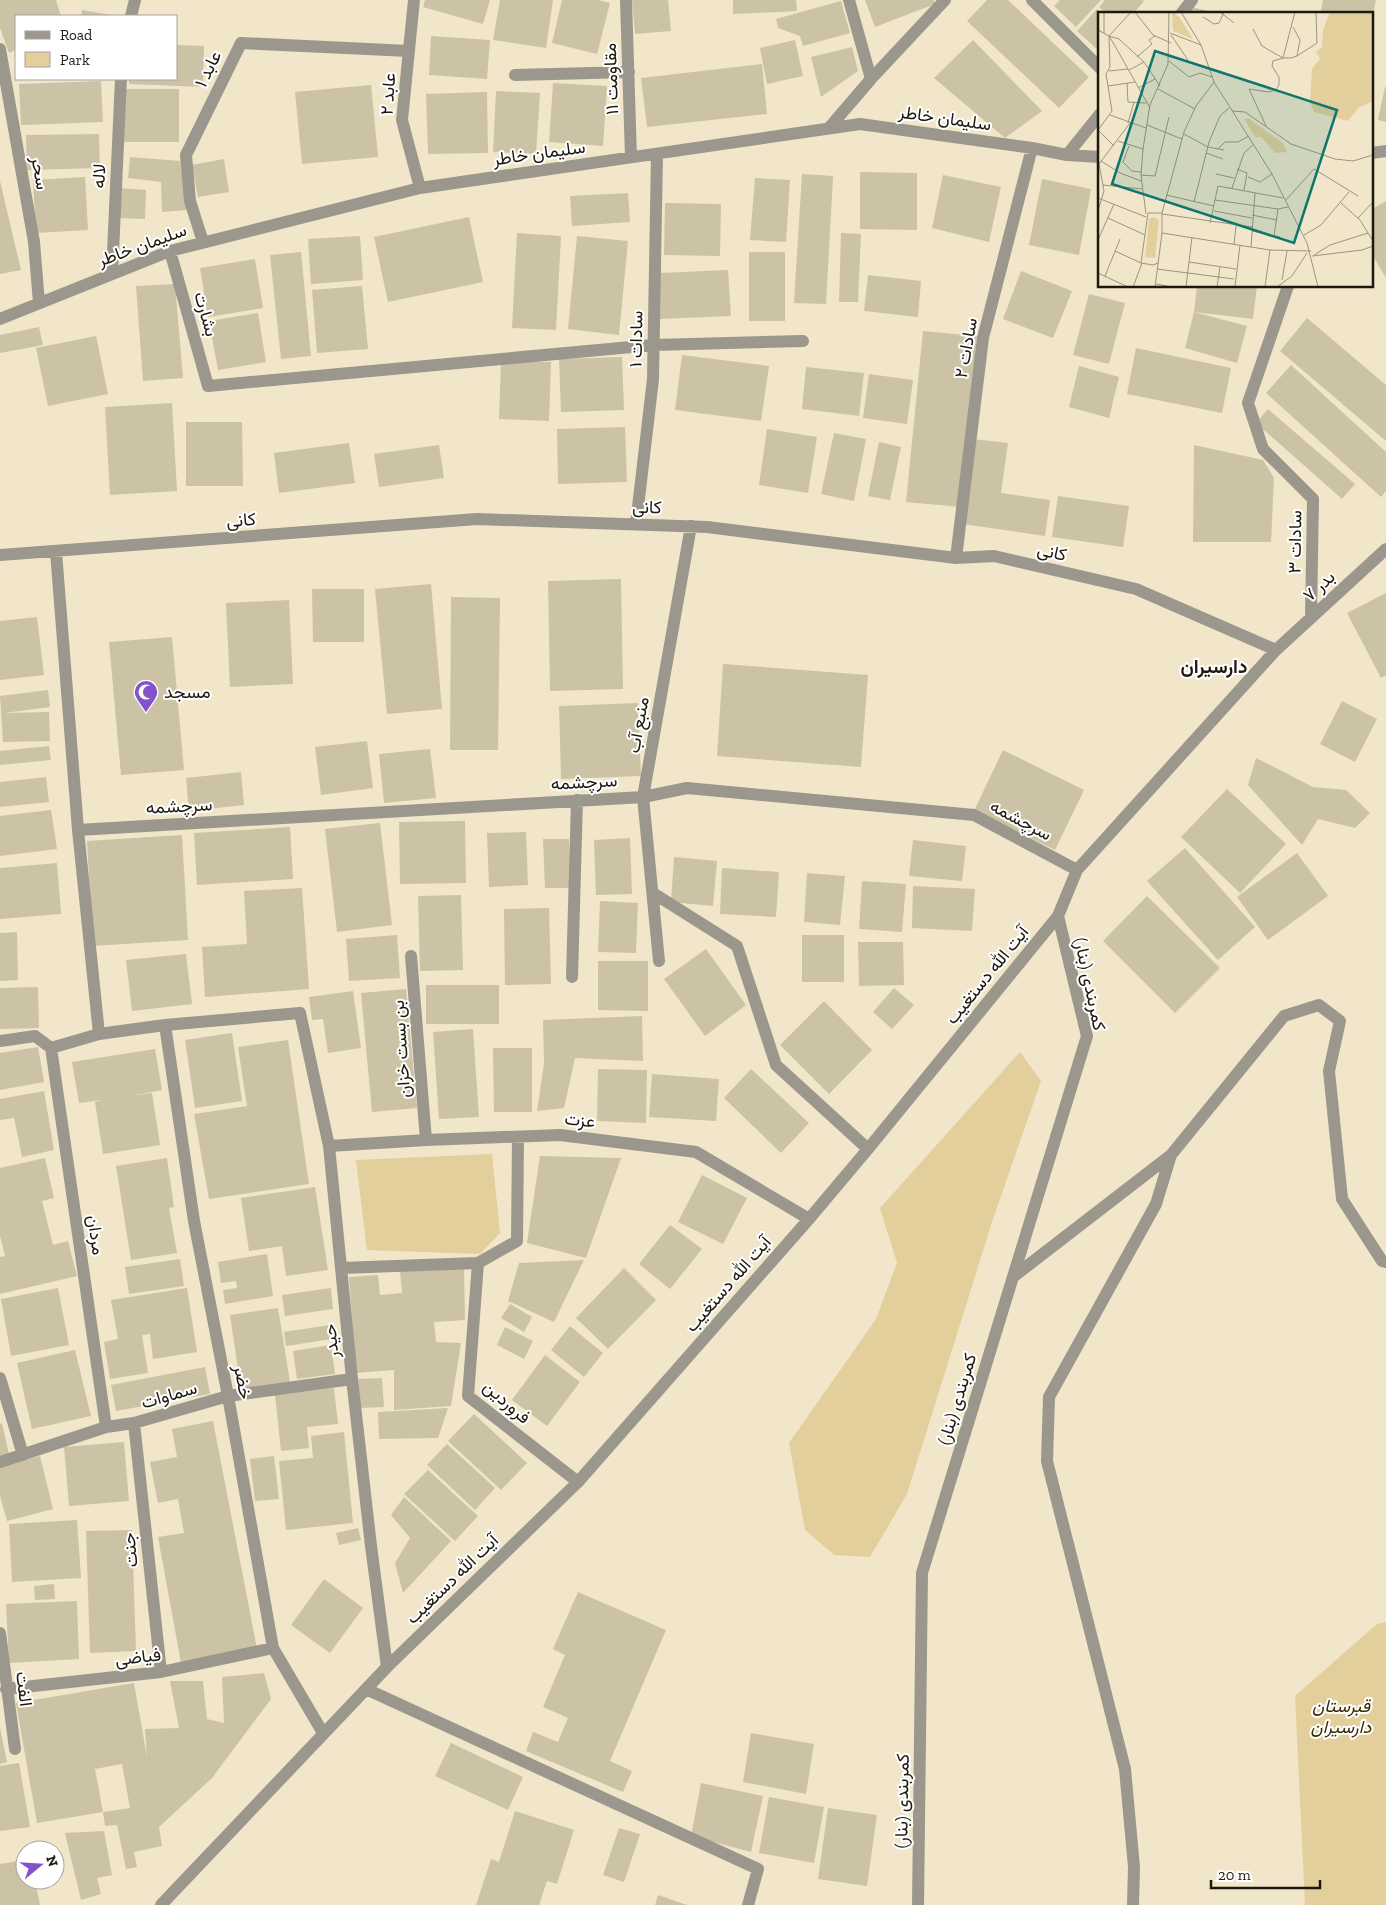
<svg xmlns="http://www.w3.org/2000/svg" width="1386" height="1905" font-family="'Zilla Slab',Vazirmatn,serif">
	<style>
		.green { fill: #e3cf9c }
		.building { fill: #ccc2a6 }
		.lines { fill: none; stroke-linecap: round; stroke-linejoin: round }
		.minor { stroke: #9c978c; stroke-width: 12 }
		.labels { text-anchor: middle; stroke-width: 4; stroke-linejoin: round; paint-order: stroke }
		.street-label { font-size: 18px; fill: #1d190f; stroke: #fff }
		.poi-label { font-size: 18px; fill: #1d190f; stroke: #fff; text-anchor: start }
		.park-label { font-size: 18px; font-style: italic; fill: #392c04; stroke: #fff }
		.neighbourhood-label { font-size: 19px; font-weight: bold; fill: #1d190f; stroke: #fff }
		.inset-road { fill: none; stroke: #9c947f; stroke-width: 1 }
		.view { fill: #0f766e; fill-opacity: 0.15; stroke: #0f766e; stroke-width: 2.5 }
		.inset-edge { fill: none; stroke: #1d190f; stroke-width: 2.5 }
	</style>
	<rect width="100%" height="100%" fill="#f1e6ca"/>
	<path class="green" d="M1020,1052L1041,1081L993,1219L907,1494L870,1557L834,1555L805,1530L789,1443L876,1319L897,1263L880,1208Z
		M492,1154L500,1233L480,1254L367,1250L356,1160Z
		M1386,1622V1905H1305L1295,1696L1377,1624Z"/>
	<path class="building" d="M0,0H56L61,16H16V50L9,53L0,28Z
		M425,0H490L483,24L423,7Z
		M500,0H553L546,48L493,40Z
		M562,0H598L610,3L597,54L552,43Z
		M632,0H668L671,31L635,34Z
		M733,0H796L797,11L733,14Z
		M865,0H934L935,4L875,27Z
		M987,0H1008L1089,77L1059,108L967,21Z
		M1060,0H1101L1076,27L1054,6Z
		M1105,0H1142L1144,1L1133,14H1107L1099,7Z
		M1323,0H1376L1373,14H1320Z
		M841,1L850,33L803,46L800,36L778,28L776,19Z
		M1192,7L1218,13V14H1191Z
		M1097,9L1102,14H1100V52L1077,31Z
		M82,10L111,15V16H81Z
		M431,36L490,40L487,79L429,75Z
		M795,40L803,76L767,84L760,48Z
		M973,40L1042,111L1005,138L934,78Z
		M176,45L204,46L203,87L129,84V79H176Z
		M852,47L858,71L821,97L811,57Z
		M762,64L767,114L647,127L641,78Z
		M101,81L103,122L21,125L19,84Z
		M553,83L607,86L603,146L549,142Z
		M371,85L378,157L302,164L295,92Z
		M1385,87H1386V122L1378,120Z
		M124,89H179V142H124Z
		M496,91L540,93L536,154L493,152Z
		M487,92L488,153L428,154L426,94Z
		M99,134L100,168L27,170L26,135Z
		M130,157L180,161L187,210L162,212L161,182L128,178Z
		M224,159L229,192L198,197L192,165Z
		M860,172L917,173V230L860,229Z
		M802,174L833,176L826,304L794,303Z
		M943,175L1001,187L989,242L932,228Z
		M85,177L88,230L36,233L33,180Z
		M755,178L790,180L786,242L750,240Z
		M1042,179L1091,189L1079,255L1029,245Z
		M0,181L21,270L0,274Z
		M119,188L146,190L145,219L118,218Z
		M628,193L630,222L572,226L570,196Z
		M1386,201V278L1372,254V209Z
		M665,203L721,204L720,256L664,255Z
		M469,217L483,282L388,302L374,237Z
		M517,233L561,236L556,330L512,328Z
		M841,233L861,234L858,302H839Z
		M360,236L363,280L311,284L308,239Z
		M577,236L628,241L619,335L568,329Z
		M301,252L311,356L281,359L270,255Z
		M749,252H785V321H749Z
		M255,259L263,308L208,317L200,268Z
		M728,270L731,316L660,319L659,273Z
		M1021,271L1072,291L1053,338L1003,319Z
		M868,275L921,281L918,317L864,311Z
		M175,284L183,378L143,381L136,286Z
		M362,286L368,349L317,353L312,290Z
		M1197,286H1257L1253,319L1194,312Z
		M1089,294L1125,303L1109,364L1073,355Z
		M1194,312L1247,326L1237,363L1185,348Z
		M258,313L266,362L218,370L209,321Z
		M1307,318L1386,385V441L1280,351Z
		M39,327L43,345L0,353V335Z
		M923,331L977,336L961,507L906,502Z
		M96,336L108,394L48,406L36,348Z
		M1136,348L1231,368L1222,413L1127,394Z
		M682,355L769,366L761,421L675,410Z
		M622,357L624,410L561,412L559,359Z
		M501,361L551,362L549,421L499,419Z
		M1291,365L1386,452V491L1381,497L1266,393Z
		M1079,366L1119,377L1109,418L1069,407Z
		M806,367L864,373L859,416L802,409Z
		M869,374L913,380L907,424L863,418Z
		M172,403L177,491L110,495L105,407Z
		M1268,409L1355,484L1342,499L1256,423Z
		M186,422H242L243,486H186Z
		M625,427L627,482L558,484L557,429Z
		M767,429L817,437L808,493L759,485Z
		M834,433L866,439L854,501L821,494Z
		M973,439L1008,443L1001,493L1050,500L1045,536L963,524Z
		M879,442L901,447L890,500L868,496Z
		M349,443L355,483L279,493L274,453Z
		M439,445L444,478L379,487L374,454Z
		M1194,445L1263,460L1274,478L1271,542H1193Z
		M1058,496L1129,506L1123,547L1052,537Z
		M621,579L623,689L550,691L548,581Z
		M431,584L442,709L387,714L375,589Z
		M312,589H364V642H313Z
		M1386,593V675L1381,678L1347,613Z
		M451,597L500,598L498,750H450Z
		M289,600L293,684L230,687L226,603Z
		M37,617L44,675L0,680V621Z
		M172,637L184,770L121,775L109,642Z
		M723,664L868,675L861,767L717,756Z
		M48,690L50,707L4,713L49,712L50,741L3,742L0,696Z
		M1342,701L1377,719L1355,762L1320,744Z
		M638,703L641,776L561,779L559,706Z
		M367,741L373,788L321,795L315,747Z
		M49,746L51,760L0,765V751Z
		M430,749L436,798L384,803L379,754Z
		M1003,750L1084,790L1055,850L974,811Z
		M1256,758L1313,787L1346,790L1370,813L1355,828L1318,819L1302,845L1248,785Z
		M241,772L244,805L189,811L186,778Z
		M46,777L49,802L0,807V782Z
		M1227,789L1286,844L1240,893L1181,837Z
		M51,810L57,849L0,856V816Z
		M465,821L466,883L400,884L399,822Z
		M380,823L392,925L337,932L325,829Z
		M290,827L293,879L197,885L194,833Z
		M526,832L528,885L489,887L487,833Z
		M182,835L188,940L93,946L87,841Z
		M630,838L632,894L596,895L594,840Z
		M543,839H569L570,888H545Z
		M913,840L966,846L962,881L909,876Z
		M1185,848L1255,927L1218,960L1147,881Z
		M1297,853L1328,896L1268,940L1237,897Z
		M674,857L717,861L713,906L671,902Z
		M57,863L61,914L0,919V868Z
		M722,868L779,872L776,917L720,914Z
		M807,873L845,876L840,925L804,922Z
		M862,881L906,884L902,932L859,929Z
		M913,886L975,889L972,931L912,928Z
		M302,888L309,989L205,997L202,947L247,944L244,891Z
		M461,895L463,970L420,971L418,896Z
		M1147,896L1220,968L1175,1013L1103,941Z
		M600,901L638,903L636,953L598,952Z
		M549,908L551,984L505,985L504,909Z
		M17,932L18,980L0,981V933Z
		M397,935L400,978L349,981L346,939Z
		M802,935H844V982H802Z
		M858,942H903L904,985L859,986Z
		M706,949L746,1005L705,1036L664,979Z
		M186,954L192,1004L132,1011L126,960Z
		M598,961H648V1011L598,1010Z
		M426,985H499V1024H426Z
		M38,987L39,1028L0,1029V988Z
		M894,988L914,1005L892,1029L873,1012Z
		M406,989L417,1108L372,1112L361,993Z
		M353,991L361,1048L328,1053L323,1019L312,1020L309,997Z
		M824,1001L872,1050L829,1094L780,1045Z
		M642,1016L643,1061L575,1058L564,1108L537,1111L544,1064L543,1020Z
		M473,1029L479,1117L439,1119L433,1032Z
		M232,1033L242,1101L195,1108L185,1040Z
		M288,1040L309,1184L209,1199L194,1114L247,1106L238,1047Z
		M38,1047L44,1082L0,1090V1053Z
		M493,1048H532V1112H494Z
		M155,1049L162,1090L131,1096L152,1093L160,1145L103,1154L95,1102L102,1100L79,1103L72,1062Z
		M598,1069L647,1070L646,1123L597,1121Z
		M751,1069L809,1123L781,1153L724,1098Z
		M652,1074L719,1079L716,1121L649,1117Z
		M44,1091L54,1150L22,1157L14,1118L0,1120V1099Z
		M540,1156L621,1158L586,1258L527,1243Z
		M45,1158L54,1198L42,1201L53,1245L68,1241L77,1276L0,1294V1257L5,1256L0,1236V1168Z
		M167,1158L174,1207L169,1208L177,1253L131,1260L116,1166Z
		M702,1175L747,1198L723,1244L678,1222Z
		M315,1187L328,1270L286,1276L282,1246L249,1251L241,1198Z
		M670,1225L702,1249L670,1289L639,1264Z
		M267,1254L273,1296L225,1304L223,1290L237,1288L236,1281L221,1283L218,1262Z
		M180,1259L184,1286L129,1294L125,1267Z
		M584,1260L554,1322L508,1301L519,1263Z
		M464,1267L465,1320L434,1322L436,1342L461,1343L451,1406L394,1410V1370L356,1373L349,1277L378,1275L380,1295L402,1293L400,1270Z
		M624,1268L656,1300L608,1349L576,1318Z
		M58,1288L69,1345L11,1356L1,1299Z
		M187,1288L197,1352L153,1359L150,1334L142,1335L148,1373L110,1379L104,1342L118,1339L111,1300Z
		M331,1288L333,1309L285,1316L282,1295Z
		M510,1304L532,1317L524,1332L501,1318Z
		M278,1308L290,1382L241,1389L230,1315Z
		M330,1325L332,1339L286,1346L284,1332Z
		M570,1326L603,1353L584,1377L551,1350Z
		M505,1327L533,1341L524,1359L497,1345Z
		M331,1345L335,1374L297,1379L293,1351Z
		M75,1350L91,1416L32,1429L17,1363Z
		M545,1355L580,1382L547,1426L512,1400Z
		M205,1367L210,1394L116,1411L111,1385Z
		M382,1378L384,1407L360,1408L358,1379Z
		M334,1388L338,1424L307,1427L309,1448L281,1451L275,1395Z
		M448,1408L438,1438L379,1439L378,1412Z
		M474,1414L527,1463L501,1490L448,1441Z
		M213,1421L257,1649L181,1663L158,1537L184,1533L178,1499L158,1503L150,1462L177,1457L172,1429Z
		M2,1423L9,1455L0,1457V1424Z
		M344,1432L353,1523L286,1530L279,1461L313,1458L311,1436Z
		M124,1442L129,1501L69,1506L64,1447Z
		M447,1444L495,1488L475,1510L427,1465Z
		M40,1456L53,1509L7,1521L0,1496V1466Z
		M274,1456L279,1499L255,1501L250,1459Z
		M428,1470L478,1516L455,1541L404,1494Z
		M404,1497L451,1541L403,1593L395,1563L410,1538L391,1515Z
		M77,1520L81,1578L12,1582L9,1524Z
		M358,1528L361,1540L339,1545L336,1533Z
		M132,1530L136,1651L90,1653L86,1531Z
		M324,1579L363,1608L330,1653L291,1625Z
		M54,1584L55,1599L35,1600L34,1586Z
		M578,1592L666,1630L610,1761L632,1771L623,1792L526,1751L533,1732L558,1742L568,1718L543,1707L565,1655L553,1649Z
		M77,1601L79,1659L9,1663L6,1604Z
		M264,1673L271,1699L212,1778L159,1827L162,1846L134,1852L137,1867L126,1869L117,1825L105,1826L103,1812L130,1808L122,1764L95,1769L103,1812L37,1823L16,1703L134,1683L147,1757L145,1729L179,1728L170,1681H203L207,1719L224,1723L222,1677Z
		M0,1728L7,1762L0,1764Z
		M751,1733L814,1744L806,1794L743,1782Z
		M451,1743L523,1777L508,1810L435,1776Z
		M19,1763L30,1827L0,1831V1766Z
		M701,1783L763,1796L751,1852L691,1836Z
		M769,1797L824,1807L814,1863L759,1853Z
		M828,1808L877,1815L867,1886L818,1879Z
		M515,1811L574,1830L557,1884L547,1881L539,1905H476L491,1859L499,1862Z
		M619,1828L640,1834L624,1882L603,1875Z
		M104,1831L112,1875L97,1878L101,1894L81,1900L65,1833Z
		M25,1860V1880H35L40,1905H0V1864Z
		M658,1895L687,1905H655Z"/>
	<g class="lines">
		<path class="minor" d="M414,0L402,120L420,188
			M626,0L631,157
			M849,0L871,79
			M1032,0L1100,68
			M1181,14L1192,0
			M131,16L135,0
			M0,49L34,242L39,303
			M515,75L629,72
			M829,128L871,79L945,0
			M1372,153L1386,151
			M1067,155L1100,114
			M203,242L190,201L186,155L241,43L409,51
			M170,251L208,386L653,345L803,341
			M112,274L121,79
			M1288,286L1248,403L1263,449L1313,499L1311,617
			M0,319L170,251L420,188L860,124L1032,148L1067,155L1100,157
			M636,524L653,379L657,154
			M56,552L78,830L99,1034
			M0,555L477,519L707,527L956,558L994,556L1136,589L1276,650
			M956,558L983,338L1032,148
			M78,830L643,797L687,788L974,815L1077,870
			M653,893L737,946L776,1065L868,1149
			M411,956L426,1140
			M659,961L643,797L691,526
			M572,977L577,800
			M165,1025L194,1221L228,1396L273,1648L323,1733
			M0,1041L35,1036L51,1048L99,1034L165,1025L300,1013L329,1146L352,1379L371,1546L387,1667
			M51,1048L106,1427
			M329,1146L426,1140L560,1135L696,1152L809,1219
			M478,1263L468,1396L578,1482
			M341,1268L478,1263L517,1241L518,1137
			M1013,1277L1171,1155L1284,1016L1319,1005L1340,1021L1329,1071L1342,1199L1382,1261L1386,1262
			M0,1378L23,1455
			M134,1423L161,1672
			M0,1462L106,1427L134,1423L228,1396L352,1379
			M0,1633L15,1749
			M6,1689L161,1672L273,1648
			M366,1689L758,1869L748,1905
			M161,1905L387,1667L578,1482L809,1219L868,1149L1058,916L1077,870L1276,650L1386,549
			M918,1905L922,1573L1087,1036L1058,916
			M1133,1905L1134,1867L1125,1769L1047,1461L1049,1397L1156,1204L1171,1155"/>
	</g>
	<defs>
		<g id="mosque-pin" transform="scale(1.25)"><path d="M0 17L-7.5 6A9.5 9.5 0 1 1 7.5 6Z" fill="#8453cc" stroke="#fff"/><path d="M3.5-4.9A6 6 0 1 0 3.5 4.9A5 5 0 1 1 3.5-4.9Z" fill="#fff"/></g>
	</defs>
	<g fill-rule="evenodd">
		<use href="#mosque-pin" x="146" y="692"/>
	</g>
	<g class="labels">
		<g class="street-label">
			<text transform="translate(208 69) rotate(-64)" y="6">عابد ۱</text>
			<text transform="translate(611 79) rotate(-92)" y="6">مقاومت ۱۱</text>
			<text transform="translate(388 94) rotate(-86)" y="6">عابد ۲</text>
			<text transform="translate(945 118) rotate(8)" y="6">سلیمان خاطر</text>
			<text transform="translate(539 153) rotate(-8)" y="6">سلیمان خاطر</text>
			<text transform="translate(40 173) rotate(80)" y="6">سحر</text>
			<text transform="translate(99 176) rotate(-87)" y="6">لاله</text>
			<text transform="translate(142 245) rotate(-20)" y="6">سلیمان خاطر</text>
			<text transform="translate(206 314) rotate(74)" y="6">بشارت</text>
			<text transform="translate(636 339) rotate(-89)" y="6">سادات ۱</text>
			<text transform="translate(966 348) rotate(-80)" y="6">سادات ۲</text>
			<text transform="translate(647 507) rotate(2)" y="6">کانی</text>
			<text transform="translate(241 520) rotate(-4)" y="6">کانی</text>
			<text transform="translate(1295 542) rotate(-89)" y="6">سادات ۳</text>
			<text transform="translate(1052 552) rotate(13)" y="6">کانی</text>
			<text transform="translate(1319 586) rotate(-42)" y="6">بدر ۷</text>
			<text transform="translate(638 725) rotate(-80)" y="6">منبع آب</text>
			<text transform="translate(584 782) rotate(-3)" y="6">سرچشمه</text>
			<text transform="translate(179 806) rotate(-3)" y="6">سرچشمه</text>
			<text transform="translate(1021 820) rotate(28)" y="6">سرچشمه</text>
			<text transform="translate(987 975) rotate(-51)" y="6">آیت الله دستغیب</text>
			<text transform="translate(1090 984) rotate(78)" y="6">کمربندی (بنار)</text>
			<text transform="translate(401 1049) rotate(-94)" y="6">بن بست خزان</text>
			<text transform="translate(580 1120) rotate(6)" y="6">عزت</text>
			<text transform="translate(96 1235) rotate(82)" y="6">مردان</text>
			<text transform="translate(728 1284) rotate(-49)" y="6">آیت الله دستغیب</text>
			<text transform="translate(331 1341) rotate(-96)" y="6">حیدر</text>
			<text transform="translate(243 1382) rotate(79)" y="6">خضر</text>
			<text transform="translate(169 1395) rotate(-16)" y="6">سماوات</text>
			<text transform="translate(957 1399) rotate(-73)" y="6">کمربندی (بنار)</text>
			<text transform="translate(507 1402) rotate(41)" y="6">فروردین</text>
			<text transform="translate(130 1550) rotate(-96)" y="6">جنت</text>
			<text transform="translate(452 1579) rotate(-44)" y="6">آیت الله دستغیب</text>
			<text transform="translate(138 1657) rotate(-7)" y="6">فیاضی</text>
			<text transform="translate(24 1689) rotate(83)" y="6">الفت</text>
			<text transform="translate(902 1801) rotate(-89)" y="6">کمربندی (بنار)</text>
		</g>
		<g class="poi-label">
			<text x="164" y="698">مسجد</text>
		</g>
		<g class="park-label">
			<text x="1341" y="1712">قبرستان<tspan x="1341" dy="21">دارسیران</tspan></text>
		</g>
		<g class="neighbourhood-label">
			<text x="1214" y="673">دارسیران</text>
		</g>
	</g>
	<g transform="translate(1098 12)">
		<rect width="275" height="275" fill="#f1e6ca"/>
		<path d="M76,0L81,5L95,27L75,19L74,2ZM232,0H275V89L260,96L250,109L216,100L212,90L214,57L222,47L218,40L224,35L225,18ZM150,106L185,131L189,140L177,141L163,125H157L146,107ZM56,205L61,208L57,246L47,245L51,207Z" fill="#e3cf9c"/>
		<path class="inset-road" d="M37,0L55,23L73,31M83,0L103,33L116,70L174,162L209,231L220,275M122,0L136,11M105,5L116,12L121,11L126,0M155,17L164,34L185,46H193L199,44L202,28L195,15M0,18L11,24L17,34L52,96M6,21V0M72,21L103,33M73,23L90,48M11,24L21,27L46,50L62,74M199,44L219,31L218,0M39,45L54,32L51,28L57,24M71,49L91,65L102,61L114,65M31,58L46,50M11,59L30,57M29,71L30,90L48,91M10,74L37,70M40,76L57,67M60,77L97,97M134,99L147,100L193,132L237,147L255,149L275,143M12,103L48,116M30,111L36,90M49,113L84,127M168,114L151,77L170,80L178,78L181,73V65L174,54L175,49L185,46L197,0M0,118L14,99L8,62L12,55L11,24L33,0M0,118L16,134M86,122L110,135L126,138M20,129L45,137M31,134L25,150L34,159L43,160M120,137L127,130H140L151,124M108,141L125,147M3,149L22,161L43,169M139,157L149,161L146,178M118,162L136,166M43,163L57,164L71,105M150,165L162,170L174,162M5,173L44,177M134,176L146,141L156,132M68,183L116,194M0,186L48,205M117,188L180,197L190,195M187,189L216,157L260,184M96,190L111,130L122,104L131,96M243,191L262,208L275,229M0,199L6,179L1,152L32,111M116,199L154,206M64,201L86,120L98,94L116,70M48,202L43,163L45,137L52,93L70,52L71,0M64,202L154,215M154,203L179,208M10,206L47,223M260,206L275,190M112,211L120,174L185,186M154,219L182,225M64,221L172,238L213,239M206,223L223,213L251,180M176,224L180,197M0,228L16,192M136,232L138,214M153,235L157,181M17,239L43,251M216,243L232,233L270,221M214,244L264,238L275,234M91,250L138,257M59,257L136,267M0,261L30,275M7,264L22,227M184,268L189,239M58,272L74,275M35,275L44,251M57,275L64,221V201H50L43,251L55,253L60,251M88,275L94,225M119,275L122,255M137,275L142,233M167,275L172,238M179,275L194,264L209,241"/>
		<path class="view" d="M57,39L239,98L196,231L14,172Z"/>
		<rect width="275" height="275" class="inset-edge"/>
	</g>
	<rect x="15" y="15" width="162" height="65" fill="#ffffff" stroke="#a5a39f"/>
	<rect x="25" y="31" width="25" height="8" fill="#9c978c" stroke="#a5a39f"/>
	<text x="60" y="40" font-size="15" fill="#1d190f">Road</text>
	<rect x="25" y="52" width="25" height="15" fill="#e3cf9c" stroke="#a5a39f"/>
	<text x="60" y="65" font-size="15" fill="#1d190f">Park</text>
	<g transform="translate(40 1865) rotate(72)"><circle r="24" fill="#ffffff" stroke="#a5a39f"/>
	<path d="M0-4L9 19L0 12L-9 19Z" fill="#8453cc"/>
	<text y="-8" font-size="14" font-weight="bold" text-anchor="middle" fill="#1d190f">N</text>
	</g>
	<path d="M1211 1880v8h109v-8" fill="none" stroke="#1d190f" stroke-width="2.5"/>
	<text x="1218" y="1880" font-size="15" fill="#1d190f" stroke="#ffffff" stroke-width="4" paint-order="stroke">20 m</text>
</svg>
